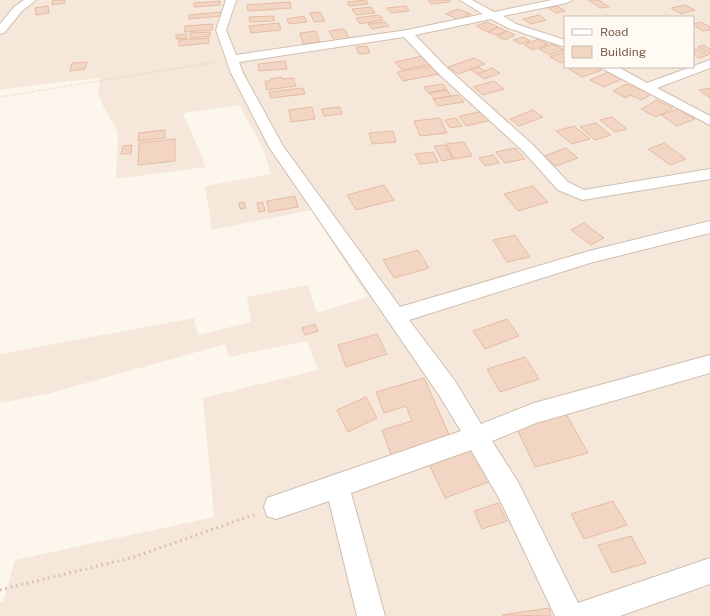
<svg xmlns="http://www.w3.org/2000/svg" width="710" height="616" font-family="'Public Sans',sans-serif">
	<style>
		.residential { fill: #f5e8da; fill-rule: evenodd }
		.building { fill: #f3d5c3; stroke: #e6bba3 }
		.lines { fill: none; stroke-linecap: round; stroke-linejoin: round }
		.minor-casing { stroke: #d1beb0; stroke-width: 2 }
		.path-far1 { stroke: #d9b8a5; stroke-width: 1.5; stroke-dasharray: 0.5 2; stroke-linecap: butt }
		.path { stroke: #d9b8a5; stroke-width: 3; stroke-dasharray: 1.5 4; stroke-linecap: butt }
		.minor { fill: #fff; fill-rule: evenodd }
	</style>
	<rect width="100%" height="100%" fill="#fdf6ec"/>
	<path class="residential" d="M0,0H710V616H0V603L3,602L15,560L214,517L203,398L318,370L307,341L229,357L225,344L51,393L0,403V354L194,318L198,335L251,322L247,297L308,285L317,313L368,297L311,210L212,230L205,186L271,174L263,148L239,105L183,113L206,167L116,179L118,132L104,108L98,92L100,78L36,85L0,90ZM565,17H693V67H565Z"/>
	<path class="building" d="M53,0H65V3L52,5Z
		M366,0L368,4L349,6L347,2Z
		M428,0H449L450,2L431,4Z
		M588,0H599L609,7L600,8Z
		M220,1V5L194,7V3Z
		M290,2L291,8L248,11L247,5Z
		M685,5L695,10L681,14L671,8Z
		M48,6L49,13L36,15L35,8Z
		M406,6L409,11L391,13L387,8Z
		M557,6L565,11L556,13L548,8Z
		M371,7L375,13L356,15L352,9Z
		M458,9L471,14L459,20L446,14Z
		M220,12L221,16L189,19V15Z
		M320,12L325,21L314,22L310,13Z
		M379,15L383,20L360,24L356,18Z
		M539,15L546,20L531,24L523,19Z
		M274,16V21L250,22L249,17Z
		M304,16L307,22L289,24L287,19Z
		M385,22L389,26L372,29L368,24Z
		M487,22L498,27L488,32L476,26Z
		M701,22L710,27V30L703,31L693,25V24Z
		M279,23L281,30L251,33L249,26Z
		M213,24L212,30L184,32L185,26Z
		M498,27L506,31L496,35L488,32Z
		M344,29L350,39L335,42L329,31Z
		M316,31L320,42L303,44L300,33Z
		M507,31L515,35L505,40L497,36Z
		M210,32V36L190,38V33Z
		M187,34V38L176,39V35Z
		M523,37L530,41L520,44L513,40Z
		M209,38V43L179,46V40Z
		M538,39L548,44L533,50L524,45Z
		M552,44L564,50L550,55L539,49Z
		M704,45L710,49V54L698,47Z
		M367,46L370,53L359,54L356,47Z
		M697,49L708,55L699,58L693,54V50Z
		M565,52V61L561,63L550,57Z
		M423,56L431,64L402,70L395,62Z
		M474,58L485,64L458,74L448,67Z
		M285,61L287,69L259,71L258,64Z
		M87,62L85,69L70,71L72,63Z
		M431,66L439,74L403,81L397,72Z
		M478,67L485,71L477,74L471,70Z
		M576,67H596L602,70L582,77L569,69Z
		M492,68L500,73L484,79L477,74Z
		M608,72L622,79L604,87L590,80Z
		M282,77V79L293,78L296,86L267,90L265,81H271L270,79Z
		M494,81L504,89L483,95L473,87Z
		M443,84L447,89L428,93L424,87Z
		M626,84L633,87L637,85L654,93L641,100L630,95L626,98L613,91Z
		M303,88L305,94L271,98L269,92Z
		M710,88V98L699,90Z
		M447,90L451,96L434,99L429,93Z
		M458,95L464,102L438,106L433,99Z
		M657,100L673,108L656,117L641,109Z
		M312,107L315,119L291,122L289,110Z
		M340,107L342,114L324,116L321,109Z
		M678,109L695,119L677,126L661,115Z
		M533,110L543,117L519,126L510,119Z
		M484,111L492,120L466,126L459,116Z
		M612,117L627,129L615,132L600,120Z
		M440,118L447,133L420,136L414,121Z
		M456,118L462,126L450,128L445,120Z
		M596,123L611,135L595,140L580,127Z
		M574,126L590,139L572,144L556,131Z
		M165,130V138L138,141L139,133Z
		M393,131L396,142L372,144L369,133Z
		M175,139V161L138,165L139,143Z
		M464,142L472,156L454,159L446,144Z
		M664,143L686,159L670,165L648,149Z
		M132,145L131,154H121L123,146Z
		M445,145L453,159L442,161L434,146Z
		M515,148L525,159L505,163L496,152Z
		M566,148L578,158L556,166L544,156Z
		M433,152L438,162L420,164L415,154Z
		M493,155L499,163L485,166L479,158Z
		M384,185L394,200L356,210L347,195Z
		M533,186L548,202L518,211L504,194Z
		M295,196L298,207L269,212L267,201Z
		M244,202L246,208L240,209L239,203Z
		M263,202L265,211L259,212L257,203Z
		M584,223L604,238L591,245L571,230Z
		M515,235L530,257L507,262L493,240Z
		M418,250L429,268L394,278L383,260Z
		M507,319L519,336L485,349L473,331Z
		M315,324L318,331L305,335L302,328Z
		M377,334L387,354L346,367L338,345Z
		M525,357L539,379L500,392L487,369Z
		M424,378L451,439L392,457L382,430L412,421L406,406L384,413L376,392Z
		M366,397L377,418L348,432L337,410Z
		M566,414L588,453L535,467L516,427Z
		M476,445L494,480L445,498L428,462Z
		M613,501L627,525L584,539L571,514Z
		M498,503L507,521L482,529L474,511Z
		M631,536L646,563L612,573L598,545Z
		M549,608L551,616L502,615Z"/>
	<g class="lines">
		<g class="minor-casing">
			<path id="minor" d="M24,0H36L22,11L4,33L0,34V24L14,7Z
				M226,0H236L226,30L236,55L407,30L483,14L460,0H472L494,12L552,0H572L567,3L503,16L516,24L565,40V47L508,28L491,19L415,35L446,67L533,145L568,182L584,190L710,169V179L582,200L558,190L523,151L438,73L404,37L239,62L243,73L283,146L400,307L589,251L710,221V233L590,263L409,320L455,381L481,424L534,403L710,355V373L536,423L492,441L518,482L578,603L710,558V584L620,616H555L500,500L471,450L351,493L385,616H357L329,501L276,519L267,516L264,507L267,498L461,431L439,395L269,147L231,73L216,30Z
				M710,60V68L657,88L710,116V125L605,70L603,67H618L647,83Z"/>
		</g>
		<path class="path-far1" d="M0,97L217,62"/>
		<path class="path" d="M0,590L134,557L256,514"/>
		<use href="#minor" class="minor"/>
	</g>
	<rect x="564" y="16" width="130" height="52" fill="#fffaf3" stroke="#cabbb1"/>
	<rect x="572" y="29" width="20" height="6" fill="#ffffff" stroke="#cabbb1"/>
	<text x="600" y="36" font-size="12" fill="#7a5c4d">Road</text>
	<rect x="572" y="46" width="20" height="12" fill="#f3d5c3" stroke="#cabbb1"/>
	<text x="600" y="56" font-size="12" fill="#7a5c4d">Building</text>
</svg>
